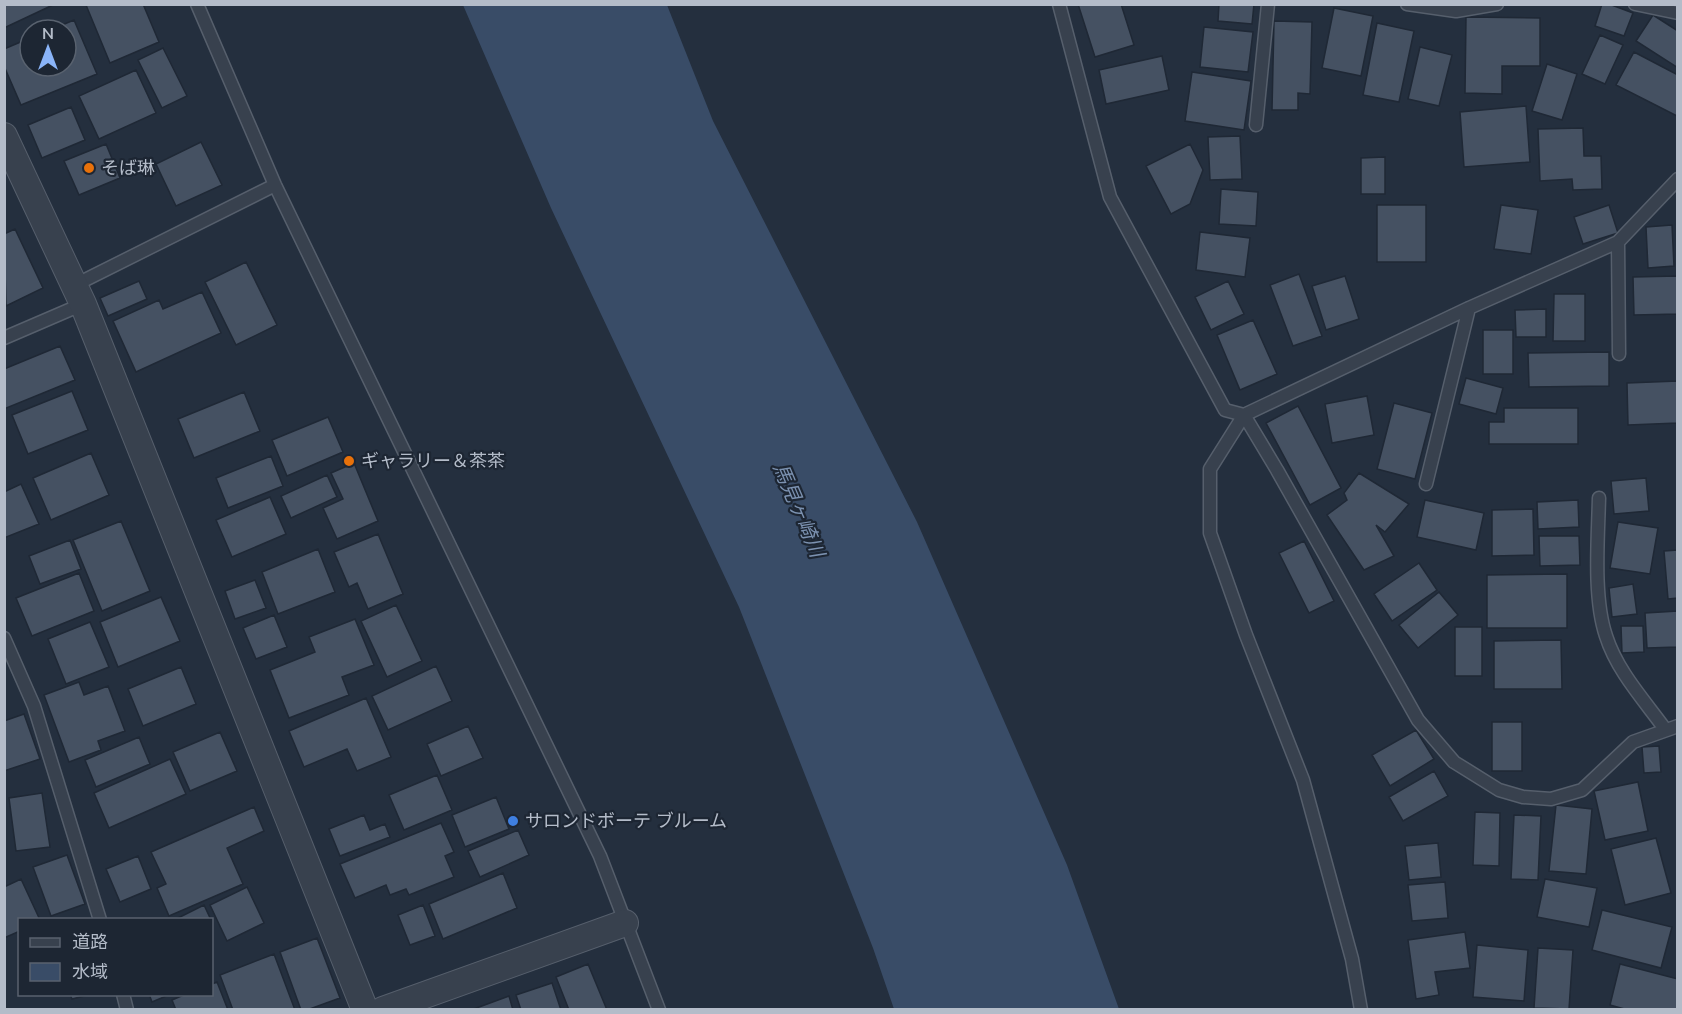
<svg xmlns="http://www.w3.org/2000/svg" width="1682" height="1014" font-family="'Nunito Sans','Noto Sans JP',sans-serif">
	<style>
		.water { fill: #394c67 }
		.building { fill: #455162; stroke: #1f2835; stroke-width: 1.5 }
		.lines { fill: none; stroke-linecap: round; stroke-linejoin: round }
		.lane-casing { stroke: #565f6c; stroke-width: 15 }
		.street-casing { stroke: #565f6c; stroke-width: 28 }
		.lane { stroke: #38414e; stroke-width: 12 }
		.street { stroke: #38414e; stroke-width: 26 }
		.food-dot { fill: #e8710a; stroke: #1d2633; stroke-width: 2 }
		.shop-dot { fill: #3f7fe0; stroke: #1d2633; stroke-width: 2 }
		.labels { text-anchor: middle; stroke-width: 4.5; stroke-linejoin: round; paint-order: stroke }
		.poi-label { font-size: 18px; fill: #b4bcc9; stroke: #1d2633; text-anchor: start }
		.water-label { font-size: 20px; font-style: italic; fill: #7c92b1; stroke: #1d2633 }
	</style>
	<rect width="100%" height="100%" fill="#242f3e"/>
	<path class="water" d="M463,5H667L713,121L917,522L1067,865L1119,1009H894L873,948L739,607L551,208Z"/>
	<path class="building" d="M4,4H55L4,28Z
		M143,4L159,42L110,63L86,5Z
		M1078,4H1121L1134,45L1095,57Z
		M1219,4H1254L1252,24L1218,21Z
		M1602,4H1609L1633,13L1624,36L1595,26Z
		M1334,8L1373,16L1361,76L1322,68Z
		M1653,15L1678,31V68L1636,41Z
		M1466,17L1540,18V66H1502V94L1465,93Z
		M74,20L97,74L21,105L4,66V49L30,38V66H66V30H50Z
		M1274,21L1312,22L1310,94L1298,93V110H1272Z
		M1377,23L1414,31L1399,102L1363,95Z
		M1204,27L1253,32L1248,72L1200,67Z
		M1600,35L1623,45L1605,84L1582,74Z
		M1420,47L1452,55L1439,106L1408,99Z
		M163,48L187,96L162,108L138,60Z
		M1634,52L1678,75L1677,116L1616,85Z
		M1162,56L1169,90L1106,104L1099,70Z
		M1547,64L1577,74L1562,120L1532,111Z
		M136,70L156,113L99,139L79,96Z
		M1192,72L1251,81L1244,130L1185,121Z
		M1526,106L1530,162L1464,167L1460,112Z
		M71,107L85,140L42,158L28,125Z
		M1583,128L1584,156H1601L1602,189L1573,190L1572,179L1540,181L1538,129Z
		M1240,136L1242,179L1210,180L1208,137Z
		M201,142L222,185L176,206L156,164Z
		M106,144L120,178L79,195L64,161Z
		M1190,144L1203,170L1190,204L1171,214L1146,166Z
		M1385,157V194H1361V158Z
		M1221,189L1258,192L1256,226L1219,224Z
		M1377,205H1426V262H1377Z
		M1501,205L1538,210L1531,254L1494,249Z
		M1609,205L1618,233L1583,244L1574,217Z
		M1672,225L1674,266L1648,268L1646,227Z
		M15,229L43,288L6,306L4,234Z
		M1200,232L1250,238L1245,277L1196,270Z
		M246,262L277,325L236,345L205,282Z
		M1299,274L1322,336L1293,346L1270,285Z
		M1345,276L1359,319L1326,330L1312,286Z
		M1678,276V314L1634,315L1633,277Z
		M139,281L147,299L108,316L100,298Z
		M1228,281L1244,314L1211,330L1195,297Z
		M202,292L221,333L136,372L113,321L159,300L163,309Z
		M1554,294H1585V341H1553Z
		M1546,309V337H1516L1515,310Z
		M1253,320L1277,374L1240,390L1217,335Z
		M1483,330H1513V374H1483Z
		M60,346L75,380L4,409V369Z
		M1609,352V386L1529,387L1528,353Z
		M1466,378L1503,388L1496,414L1459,404Z
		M1678,381V423L1628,425L1627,383Z
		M72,391L88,430L28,454L12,415Z
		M244,392L260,431L194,458L178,419Z
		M1367,396L1374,435L1332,443L1325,404Z
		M1394,403L1432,413L1415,479L1377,469Z
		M1298,406L1341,488L1310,505L1266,423Z
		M1504,408H1578V444H1489V422H1504Z
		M328,417L343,452L287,476L272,440Z
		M91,453L109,495L51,520L33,478Z
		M271,456L283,486L228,508L216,478Z
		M354,463L378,521L337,539L323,508L343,499L331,473Z
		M1359,473L1409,504L1385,532L1376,525L1394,556L1364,570L1327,515L1347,500L1344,493Z
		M327,475L337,497L291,518L281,496Z
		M1646,478L1649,511L1614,514L1611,481Z
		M21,484L39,524L4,538V492Z
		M270,497L286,534L232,557L216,520Z
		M1425,500L1484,513L1476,550L1417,537Z
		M1578,500L1579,527L1538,529L1537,502Z
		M1533,509L1534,555L1492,556V510Z
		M121,521L150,591L102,611L73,540Z
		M1618,522L1658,528L1650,574L1610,568Z
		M378,534L403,594L368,609L357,583L349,587L334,552Z
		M1539,536H1579L1580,565L1540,566Z
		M70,540L81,569L40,584L29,556Z
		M1304,541L1334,601L1309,613L1279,553Z
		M318,549L335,592L278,614L262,572Z
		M1678,550V598L1668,599L1664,551Z
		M1419,563L1437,590L1392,621L1374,594Z
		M79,573L94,611L32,636L16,598Z
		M1567,574V628H1487V575Z
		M255,580L266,608L235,619L225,591Z
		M1633,584L1637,614L1612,617L1609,588Z
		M1439,592L1458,615L1418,648L1399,625Z
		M161,597L180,641L118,667L100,622Z
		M396,605L422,661L387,677L361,621Z
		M1678,611V647L1647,648L1645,613Z
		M274,615L287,647L256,659L243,628Z
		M355,619L374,665L342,677L349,695L289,718L270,670L315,652L309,637Z
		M90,622L109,667L66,684L48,639Z
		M1621,626H1643L1644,652L1622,653Z
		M1455,627H1482V676H1455Z
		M1561,640L1562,689H1494V641Z
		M436,666L452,701L388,730L372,696Z
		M181,667L196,704L143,726L128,689Z
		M79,682L84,695L108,686L125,731L98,741L101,750L69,762L44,695Z
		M366,698L391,757L357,771L347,749L304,767L289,731Z
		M24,714L40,759L4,771V721Z
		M1492,722H1522V771H1492Z
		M468,726L483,758L441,776L427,744Z
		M1416,730L1434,759L1390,786L1372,755Z
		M220,732L237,771L190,791L173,752Z
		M139,737L150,764L96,787L85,760Z
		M1659,746L1661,772L1644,773L1642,747Z
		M170,759L186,794L109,828L94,793Z
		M1434,771L1448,796L1403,821L1389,797Z
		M437,775L452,810L404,830L389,795Z
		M1638,782L1648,831L1605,840L1594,791Z
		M42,793L50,847L16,851L9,798Z
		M496,797L509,829L465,847L452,815Z
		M1556,805L1592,809L1586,874L1549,871Z
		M254,807L264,831L227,848L243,884L169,916L157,888L166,884L151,852Z
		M1475,812L1500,813L1499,866L1473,865Z
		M364,815L370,830L385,824L390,837L340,856L329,829Z
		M1514,815L1541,816L1538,880L1511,879Z
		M441,823L454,852L445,856L454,877L409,895L406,889L390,895L386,885L355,898L340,864Z
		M518,830L529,855L480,877L468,851Z
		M1656,838L1671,893L1625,905L1611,849Z
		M1438,843L1441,877L1409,880L1405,846Z
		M67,855L85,904L51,916L33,867Z
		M138,856L151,889L120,902L106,869Z
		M503,873L517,908L443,939L429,904Z
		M21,879L40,920H20V931L4,938V887Z
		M1545,879L1597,888L1589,927L1537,917Z
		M1445,882L1448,918L1412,921L1408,885Z
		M247,887L264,923L227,941L210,905Z
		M204,905L211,920H174Z
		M423,905L435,936L410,945L398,915Z
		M1602,910L1672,927L1661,968L1592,950Z
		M1465,932L1470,968L1435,972L1439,995L1416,999L1408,940Z
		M317,938L340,998L307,1010H301L280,952Z
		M1477,945L1528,950L1524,1001L1473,997Z
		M1538,948L1573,950L1569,1009L1534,1008Z
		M274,954L295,1010H233L220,975Z
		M588,964L607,1010H569L556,977Z
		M1620,964L1678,979V1010H1628L1610,1005Z
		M217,982L228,1010H176L172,1000L186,994H212V984Z
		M552,983L561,1010H521L516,995Z
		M70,994H92L72,999Z
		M149,994H171L152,1002Z
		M509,996L513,1010H471Z"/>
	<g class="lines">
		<g class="lane-casing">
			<path id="lane" d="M197,4L275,185L600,856L659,1010
				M1059,4L1110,197L1225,410L1244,415L1277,470L1418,720L1454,762L1499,790L1523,797L1551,799L1582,790L1633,742L1678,726
				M1407,4L1456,11L1497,4
				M1635,4L1678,13
				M1256,125L1268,4
				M1618,242L1619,354
				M73,286L275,185
				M4,338L83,304
				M1426,484L1469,308
				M1599,498C1598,539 1593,598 1606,636C1617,671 1644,700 1665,729
				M4,638L34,706L100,920
				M123,994L127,1010
				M1361,1010L1352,959L1303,780L1246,635L1210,533V469L1244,415L1469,308L1618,242L1678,179"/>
		</g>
		<g class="street-casing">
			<path id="street" d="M4,136L83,304L365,1010
				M383,1010L625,923"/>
		</g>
		<use href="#lane" class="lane"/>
		<use href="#street" class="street"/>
	</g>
	<g class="food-dot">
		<circle cx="89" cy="168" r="6"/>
		<circle cx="349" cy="461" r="6"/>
	</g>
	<circle class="shop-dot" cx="513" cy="821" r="6"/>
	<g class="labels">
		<g class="poi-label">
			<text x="101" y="174">そば琳</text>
			<text x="361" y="467">ギャラリー＆茶茶</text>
			<text x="525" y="827">サロンドボーテ ブルーム</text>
		</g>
		<g class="water-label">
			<text transform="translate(799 510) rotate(67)" y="7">馬見ヶ崎川</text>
		</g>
	</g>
	<rect width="1682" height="1014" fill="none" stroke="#b4bcc9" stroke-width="12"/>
	<rect x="18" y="918" width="195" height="78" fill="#1d2633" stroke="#59626f" stroke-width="1.5"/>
	<rect x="30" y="938" width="30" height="9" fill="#38414e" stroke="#59626f" stroke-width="1.5"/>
	<text x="72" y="948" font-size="18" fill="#b4bcc9">道路</text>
	<rect x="30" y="963" width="30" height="18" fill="#394c67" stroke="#59626f" stroke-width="1.5"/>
	<text x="72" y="978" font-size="18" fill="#b4bcc9">水域</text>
	<g transform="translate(48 48)"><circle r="28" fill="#1d2633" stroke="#59626f" stroke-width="1.5"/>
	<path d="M0-4.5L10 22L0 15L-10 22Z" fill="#8ab4f8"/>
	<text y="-9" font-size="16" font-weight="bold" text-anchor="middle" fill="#b4bcc9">N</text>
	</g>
</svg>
